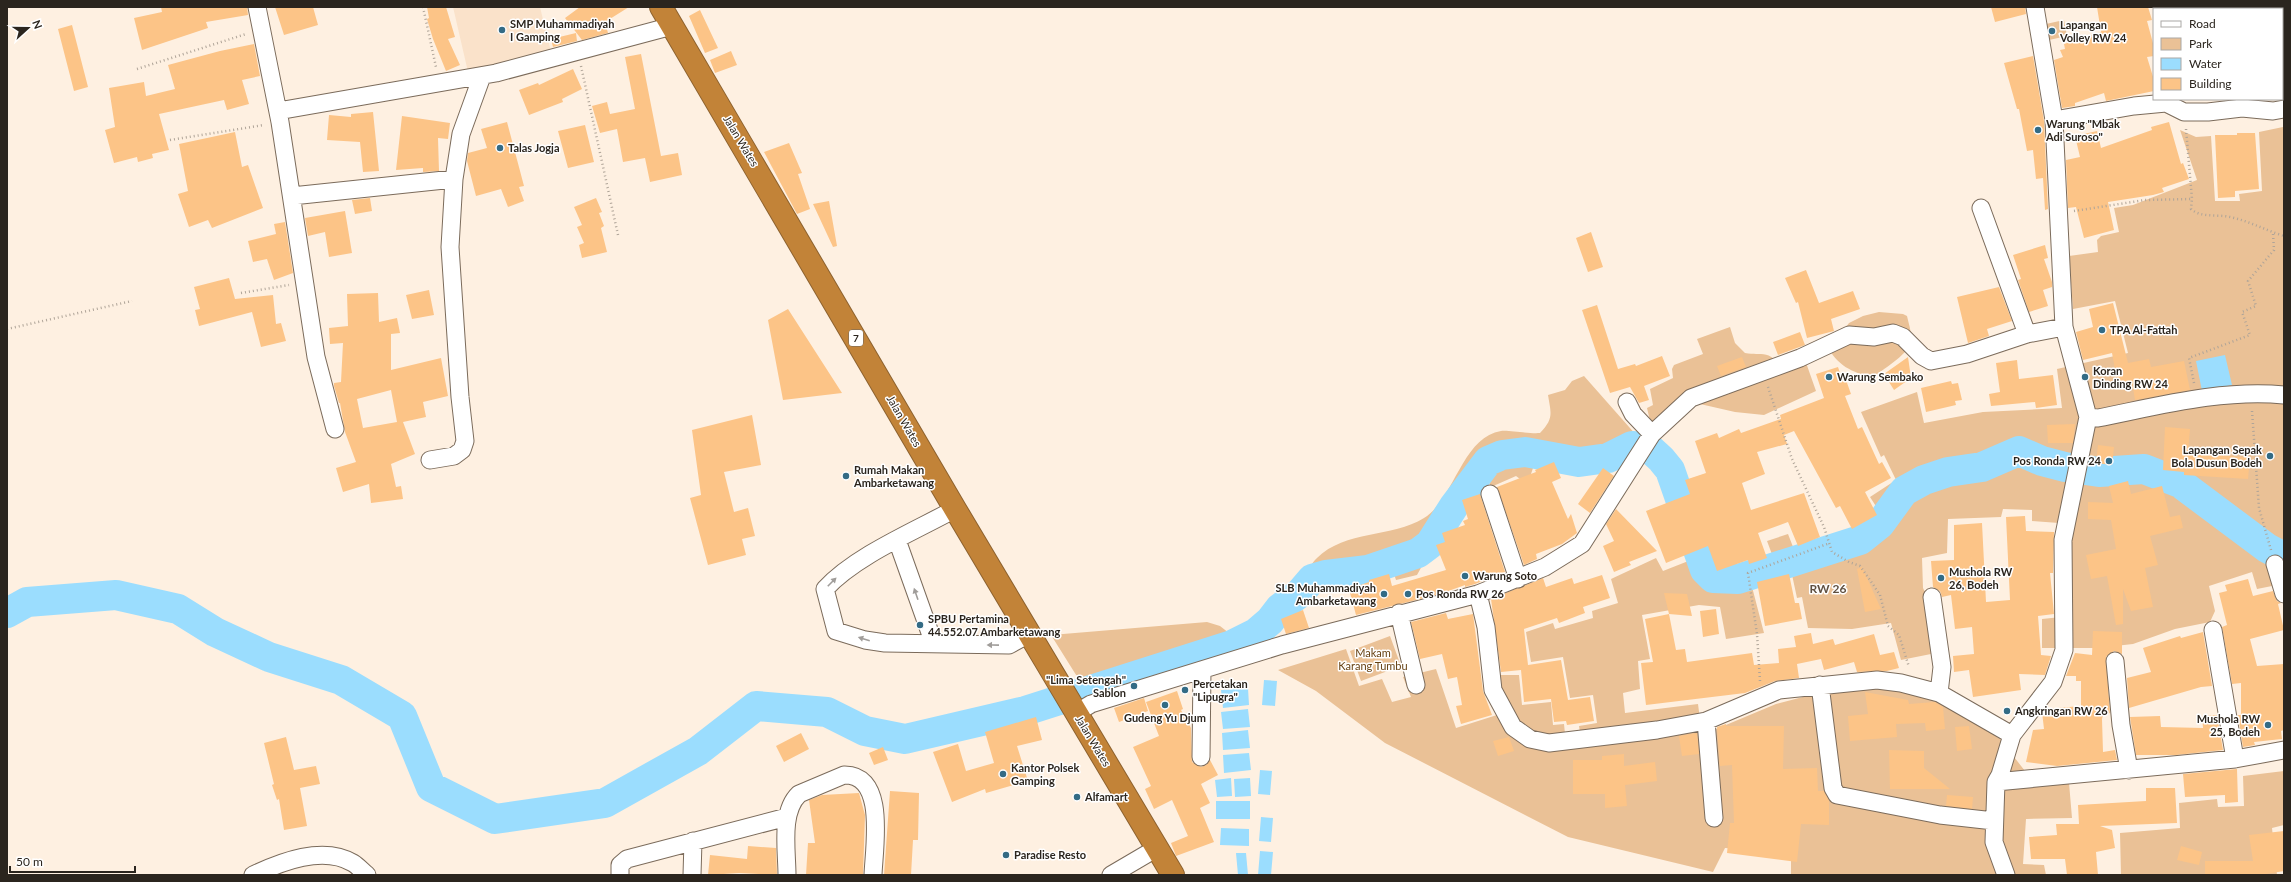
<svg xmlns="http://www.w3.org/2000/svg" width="2291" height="882" font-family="Lato,sans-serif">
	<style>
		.built { fill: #fae2ca }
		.green { fill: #eac196 }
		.water { fill: #9bddfe }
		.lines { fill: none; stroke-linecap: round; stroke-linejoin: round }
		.river { stroke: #9bddfe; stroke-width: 30 }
		.building { fill: #fcc487; fill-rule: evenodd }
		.minor-casing { stroke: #7b6b5b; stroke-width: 19 }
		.highway-casing { stroke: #8d622f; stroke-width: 24 }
		.path { stroke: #afa498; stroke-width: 2.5; stroke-dasharray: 1 3; stroke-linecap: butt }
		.minor { stroke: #fff; stroke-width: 17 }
		.highway { stroke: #c28338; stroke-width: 22 }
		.oneway { fill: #a09d9a }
		.poi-dot { fill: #336b85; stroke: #fff; stroke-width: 1.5 }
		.labels { text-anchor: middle; stroke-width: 3; stroke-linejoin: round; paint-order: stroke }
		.shield { fill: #fff; stroke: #6b6662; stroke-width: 1 }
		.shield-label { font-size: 10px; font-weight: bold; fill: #2b251e }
		.poi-label { font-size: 11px; font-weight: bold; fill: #2b251e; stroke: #fff; text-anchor: start }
		.street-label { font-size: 11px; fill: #2b251e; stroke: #fff }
		.park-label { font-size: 11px; fill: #674214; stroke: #fff }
		.neighbourhood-label { font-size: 12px; font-weight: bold; fill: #5f5041; stroke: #fff }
	</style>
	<rect width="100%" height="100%" fill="#fef0e1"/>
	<path class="built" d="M453,7H540L551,52L468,72Z"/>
	<path class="green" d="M2164,7H2223V9H2164Z
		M2064,20L2067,36L2040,42L2037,26Z
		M2283,127L2284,589L2282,584L2257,589L2252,572L2209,586L2215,611L2210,622L2175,629L2133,644L2097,648H2042V619L2071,616L2059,523L2032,521V510L2003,509L2001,517L1948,519L1947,553L1922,558L1923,588L1927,596L1936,653L1901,660L1891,623L1852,629L1808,628L1802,597L1797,598L1791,570L1779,573L1767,541L1788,534L1795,552L1799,551L1822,541L1848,537L1879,519L1881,514L1870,497L1896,480L1884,455L1881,457L1861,412L1917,392L1924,423L1983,412L2062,408L2057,369L2128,353L2115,301L2073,309L2069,256L2098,252L2097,240L2101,236L2119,232L2114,208L2133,205L2197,180L2180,130L2196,137L2211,136L2215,201H2240L2239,194L2262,191L2259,132Z
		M1879,312L1903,314L1907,316C1909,325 1913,336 1910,344C1907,355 1882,370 1873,377C1852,373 1837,365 1827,346L1841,334L1849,323L1863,316Z
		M1730,327L1735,343L1745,353C1761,356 1767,349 1780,365L1804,357L1816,391L1764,415L1735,412L1700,404L1692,405L1651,425L1647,408L1653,405L1650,389L1673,378L1672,369L1674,365L1703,354L1697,339Z
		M1584,376L1637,436L1624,440L1605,454L1593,457L1563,454L1533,468L1530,477L1520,479L1516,476L1491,487L1484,470C1456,502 1437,539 1417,575L1396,580L1392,568C1359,578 1338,589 1305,575C1309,570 1312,562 1317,558C1345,530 1392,538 1424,518C1454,500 1462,437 1501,431C1509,430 1529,434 1540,433C1554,418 1551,414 1548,395L1565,390L1572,381Z
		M1656,558L1663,571L1696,558C1706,592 1721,587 1751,583L1764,633L1726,639L1720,607L1699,605L1642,615L1650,659L1638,661L1640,689L1623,693L1625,713L1698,704L1702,735L1776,704L1822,692L1875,685L1932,695L2000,739L2025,771H2068L2072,818L2026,819L2023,864L2044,865L2046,875H1791V852L1725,848L1713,872L1568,837L1385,743L1316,691L1278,670L1346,649L1359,686L1382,679L1392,702L1411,697L1403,677L1436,669L1456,728L1497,715L1487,690L1480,654L1484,651L1496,675H1519L1522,705L1551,702L1553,725L1564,724L1565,734L1580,733L1579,726L1597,723L1593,695L1570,698L1563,657L1531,662L1526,632L1553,623L1555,629L1593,618L1592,611L1618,603L1611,579Z
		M1207,622L1220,626L1234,637L1083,686L1051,635Z
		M1390,636L1401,666L1361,681L1350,651Z
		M2284,771V825L2272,828L2277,875H2121L2120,833L2180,828L2179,803L2217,799L2218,807L2244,806L2243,776Z"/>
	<path class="water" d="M2225,355L2232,385L2202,391L2196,361Z
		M1264,680L1277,681L1275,706L1262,705Z
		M1248,688L1249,705L1223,708L1221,690Z
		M1248,709L1250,727L1223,729L1221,712Z
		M1248,730L1250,748L1223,750L1222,733Z
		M1249,753L1251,770L1224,773L1223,755Z
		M1260,770L1272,771L1270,795L1258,794Z
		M1231,778L1232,796L1217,797L1215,780Z
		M1250,778L1251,796L1235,797L1234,779Z
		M1216,801H1250V819H1216Z
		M1261,817L1273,818L1271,842L1259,841Z
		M1221,828L1249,829V846L1220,845Z
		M1260,851L1273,852L1271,875H1258Z
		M1236,853H1246L1248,875H1238Z"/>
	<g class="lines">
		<path class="river" d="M7,613L27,602L116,595L178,609L215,632L269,657L341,680L402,716L431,787L495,819L605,803L698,751L756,706L827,712L865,731L905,739L1025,711L1232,645L1256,633L1270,621L1280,608L1300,593L1312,579L1326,575L1368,570L1418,553L1430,544L1454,506L1488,461L1502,455L1525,452L1579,462L1608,458L1632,446L1649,448L1661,459L1670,470L1705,570L1713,578L1738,579L1860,540L1880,524L1904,491L1924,480L1948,472L1982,467L2019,451L2042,461L2065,467L2099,472L2144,469L2180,483L2267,548L2284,557"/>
	</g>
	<path class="building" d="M161,7H247L248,15L206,22L208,28L142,50L134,18L162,12Z
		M275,7H313L318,25L284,35Z
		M427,7H446L455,37L448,39L460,65L446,71L433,39L427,19L429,18Z
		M580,7H629L605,22L608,33L582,40L565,18Z
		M1991,7H2025L2026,14L1995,22Z
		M2097,7H2148L2152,20L2147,21L2154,47V56L2147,57L2154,80V91L2106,101L2104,93L2075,103V106L2062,108L2054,60L2063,57L2060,50L2065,49L2064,44L2101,32Z
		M700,10L718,48L705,53L689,16Z
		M72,25L88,87L74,91L58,29Z
		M576,33L577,41L553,47L551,39Z
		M254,44L260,76L242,80L249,104L227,110L224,100L159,114L169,150L152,154L153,158L138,162L137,157L114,163L105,130L115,127L109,88L144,82L146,96L175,89L168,65L220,51Z
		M731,51L737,65L715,73L710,60Z
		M641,54L661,156L678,153L682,175L650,182L645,158L623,162L617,129L600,133L592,106L607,102L610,114L635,109L625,57Z
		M2033,56L2044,121L2048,209L2045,210L2043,178L2036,179L2033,150L2027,151L2019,109H2017L2004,63Z
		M573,69L582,89L562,99L563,102L529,115L519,90L538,83L539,85Z
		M373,112L379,171L363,172L360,142L327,140L329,115L351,117V114Z
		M402,116L450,123L448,139L438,138L439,171L423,172V168L396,170Z
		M507,122L524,186L519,187L524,201L508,207L501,189L476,196L467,161L468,153L487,148L481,129Z
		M2169,122L2181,164L2183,163L2189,179L2162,188L2164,192L2153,195L2108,202L2114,230L2084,238L2076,207L2068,208L2066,160L2080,157L2075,136L2097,131L2101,148L2152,130L2151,127Z
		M585,125L594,162L568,168L558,131Z
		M235,132L242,167L248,165L263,208L212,228L208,220L189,227L178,194L188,191L179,144Z
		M2237,133H2255L2259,189L2235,191V197L2218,198L2215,135H2237Z
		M789,143L802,173L798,174L810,209L797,214L764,152Z
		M370,198L372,211L355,214L352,200Z
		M596,198L602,212L599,213L604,226L601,228L607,252L582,258L579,245L584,243L577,227L582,225L574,207Z
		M829,201L837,246L833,247L813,204Z
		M345,211L352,253L329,257L325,232L308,236L305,218Z
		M285,222L293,273L274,280L267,259L253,262L248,241L276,234L274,224Z
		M1591,232L1603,267L1588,272L1576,238Z
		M2045,245L2048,258L2044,259L2052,282V287L2043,290L2048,306L2029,312L2018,280L2021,279L2013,255Z
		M1806,270L1819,303L1853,291L1860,309L1831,319L1834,331L1807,338L1798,302L1796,303L1785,278Z
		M229,278L235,299L273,295L276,324L281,323L286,341L261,347L252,312L199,326L195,310L200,309L194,287Z
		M1999,287L2012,321L1987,329L1989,336L1968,343L1957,297Z
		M429,290L434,315L412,319L406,295Z
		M378,293L379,322L397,318L400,333L391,334V370L441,358L448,396L423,402L426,417L403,422L415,454L391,464L396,487L401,486L403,499L371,503L369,484L343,492L336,468L356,462L345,432L340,403H339L334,386V383L341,382L343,343L330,344L329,328L348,326L347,294ZM391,390L397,422L363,428L357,399Z
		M2113,303L2128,363L2149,359L2151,367L2184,361L2190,390L2135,400L2132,382L2118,385L2112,353L2083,360L2076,332L2093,327L2089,309Z
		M1597,305L1618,369L1635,364L1636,366L1662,356L1670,376L1644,386L1649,400L1639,403L1630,387L1610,393L1582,310Z
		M788,309L842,393L783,400L768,320Z
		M1800,332L1805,345L1778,355L1773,342Z
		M1742,357L1746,367L1721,376L1717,366Z
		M1908,357L1911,378L1894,390L1884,374Z
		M2017,360L2019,379L2053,375L2057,405L2036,408L2035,402L1991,406L1989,394L2000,392L1996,363Z
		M1838,367L1843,382L1846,380L1851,394L1845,396L1858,429L1862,427L1879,464L1882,462L1891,478L1865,492L1877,515L1852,529L1840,506L1836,508L1794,431L1784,435L1787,444L1757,452L1765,474L1742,483L1751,510L1804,493L1820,537L1798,546L1788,522L1758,533L1767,558L1749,564L1748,560L1717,571L1708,546L1666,563L1646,511L1690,494L1685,480L1706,473L1695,441L1717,433L1719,438L1739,429L1741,433L1781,419L1780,415L1824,398L1816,374Z
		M1951,381L1952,384L1958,383L1962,400L1955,401L1956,405L1926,412L1921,388Z
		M752,415L761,465L724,472L734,512L748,508L755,536L742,539L746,555L708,565L690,498L701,495L692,430Z
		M2075,424L2073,443H2048L2047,425Z
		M2165,427L2190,429L2188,452L2250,458L2248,479L2184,475V472L2163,470Z
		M2098,445L2114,447L2112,465L2096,463Z
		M1554,462L1561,478L1552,482L1568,519L1571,514L1577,533L1562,544L1536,554L1537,559L1524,565L1497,487L1536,472L1535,470Z
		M1603,468L1614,476L1590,513L1578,504Z
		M2128,481L2131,494L2162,486L2170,517L2180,515L2183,528L2150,536L2158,565L2145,568L2153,607L2131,611L2123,589V624L2116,625L2107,576L2091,579L2086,555L2116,549L2111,520L2088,519V502L2113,503L2109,486Z
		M1480,494L1505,572L1475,584L1465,587V585L1440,594L1356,615L1349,589L1369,582V580L1389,574L1392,586L1446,570L1436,545L1445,542L1442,533L1465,525L1463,521L1468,519L1462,500Z
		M1616,509L1657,551L1629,562L1631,565L1614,572L1603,546L1614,541L1606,524Z
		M2025,516L2026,531L2054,532L2053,573H2050L2054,614L2038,616L2041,655L2051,656L2045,675L2019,674L2021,690L1973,697L1969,670L1954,672L1953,656L1974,654L1972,627L1955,629L1951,595L1942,597L1940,591L1933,587L1931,561L1954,560V525L1982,523L1986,602L2010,600L2006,517Z
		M1862,567L1881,609L1865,612L1857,569Z
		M1789,574L1795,603H1799L1802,619L1765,626L1757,582Z
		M1602,575L1610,598L1583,607L1585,613L1559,623L1557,618L1524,629L1528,665L1561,660L1568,700L1590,697L1594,721L1567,725L1566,721L1554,722L1551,699L1524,702L1521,670L1501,672L1491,599L1543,578L1546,587L1572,578L1574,584Z
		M2248,579L2253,596L2273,591L2277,601L2281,603L2278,604L2284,630L2250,639L2257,666L2284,664V730L2281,731L2282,739L2254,742L2255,745L2243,747L2238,715H2241V683L2232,684L2222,627L2227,625L2219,593L2227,591L2225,585Z
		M1664,593L1687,594L1692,616L1669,614Z
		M1716,609L1719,634L1703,637L1700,611Z
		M1303,610L1309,628L1286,634L1281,619Z
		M1446,613L1448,619L1473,614L1483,691L1492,715L1461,724L1456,706L1462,705L1457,677L1448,679L1442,654L1420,659L1411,622Z
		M1669,614L1676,650L1685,649L1687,662L1752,653L1754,665L1779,663L1778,649L1796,647L1794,636L1811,633L1813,644L1833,639L1835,645L1874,634L1880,655L1894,652L1899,668L1887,671L1857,672L1854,662L1824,670L1821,659L1797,664L1799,678L1775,681L1745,693L1646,705L1641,663L1653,662L1645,619Z
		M2093,631L2122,632V654L2114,651L2106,657L2110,713L2103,715L2102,719L2103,752L2115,750L2117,760L2057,766L2026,762L2033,730L2044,729L2042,712L2045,709L2081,706V681H2076V676H2066L2075,653L2092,655Z
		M2203,632L2212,686L2201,687L2129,708L2127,678L2151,672L2143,648L2180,636L2181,638Z
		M1177,691L1183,709L1181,710L1191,728L1192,762L1201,767L1206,765L1210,760L1218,775L1201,784L1210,803L1200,808L1214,842L1176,856L1171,843L1188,836L1172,800L1154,809L1145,789L1151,786L1133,747L1159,736L1146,702Z
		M1865,692L1908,700L1909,704L1935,702L1943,707L1945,729L1926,731L1925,723L1896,724L1897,737L1850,741L1848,716L1868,714Z
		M1144,698L1148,711L1119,722L1114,708Z
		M2217,715L2223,750L2176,755H2136L2130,717L2160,716L2161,727L2203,728L2202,716Z
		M1036,717L1042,740L1017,746L1028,781L986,793L985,789L952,802L933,752L958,744L966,771L994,763L985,732Z
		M1726,724V726H1784L1783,769L1817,768L1818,791H1824L1829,801V825L1801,824L1797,862L1727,853L1730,823H1734L1732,765L1720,766L1717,727Z
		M1969,726L1972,749L1957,751L1955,727Z
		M801,733L809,749L784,762L776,746Z
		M1697,733L1699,754L1682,756L1679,736Z
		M286,737L294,770L316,766L320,784L300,788L307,826L284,830L279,799L277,800L272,785L274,784L264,743Z
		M1509,737L1514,751L1498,756L1493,741Z
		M883,747L888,760L874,765L869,753Z
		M1889,750L1924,751V768L1950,789H1890Z
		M1624,754V766L1655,762L1657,781L1625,785L1627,806L1605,808V794H1573V760H1602V756Z
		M2237,769L2238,802L2225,803V795L2185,797L2183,774Z
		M2146,788H2175L2177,823L2100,826L2112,830L2115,848L2096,852L2098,875H2067L2065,859H2031L2029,837L2057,835L2056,824H2079L2078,805L2146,801Z
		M890,791L919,793L918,840H913L911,875H884Z
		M859,793L865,815L863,875H806L808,843H815L809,800L822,795Z
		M1947,795L1973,797L1972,809L1946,806Z
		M2284,831V871L2260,875H2205V861H2253L2249,835Z
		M748,846L776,848L777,875L739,873L708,875L710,855L747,859Z
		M2181,846L2202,852L2199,865L2177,860Z"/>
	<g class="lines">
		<g class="minor-casing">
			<path id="minor" d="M257,7L280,122L316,357L335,429
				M278,111L496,73L672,26
				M2054,120L2134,106L2166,103L2184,112H2208L2242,108L2273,111L2284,109
				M292,196L454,179
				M1981,208L2027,334
				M1627,402L1633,414L1652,434
				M2088,417L2098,418C2159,406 2222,389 2284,395
				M430,460L454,456L462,450L465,441L460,397L450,247L454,179L461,134L482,76
				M1490,494L1518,579
				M955,509C915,531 855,556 825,589L836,631L865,640L885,643L1009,645L1029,634
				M897,540L934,644
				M2275,564L2284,594
				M1478,594L1486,627L1493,690L1513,727L1530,739L1549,743L1657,730L1706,721L1779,690L1877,680L1901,683L1939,693L2012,735
				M1932,597L1942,667L1939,693
				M1399,613L1416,685
				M2213,630L2235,759
				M2115,661L2121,725L2129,770
				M1820,685L1833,788L1837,795L1940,815L1994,821
				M1076,713L1091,704L1282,645L1478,594L1545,567L1582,544L1652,434L1691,398L1800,358L1849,335L1874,337L1893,333L1903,337L1922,356L1931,361L1967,354L2027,334L2064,327
				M1706,721L1714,818
				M1201,757L1202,670
				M1996,782L2235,759L2284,750
				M253,875C281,862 323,845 353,863C358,866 362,871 367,875
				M620,875V865L627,859L787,817
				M692,875L693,841
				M787,875C787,851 780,812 799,794L844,775C887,774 874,847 873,875
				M1111,875L1157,848
				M2006,875L1994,842L1996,782L2000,775L2012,735L2053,682L2064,650L2063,540L2088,417L2064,327L2054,120L2035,7"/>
		</g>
		<g class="highway-casing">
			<path id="highway" d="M661,7L955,509L1173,875"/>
		</g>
		<path class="path" d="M423,7L436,67
			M2212,9L2214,7
			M581,66L618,235
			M137,69L246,34
			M2186,129L2192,199L2191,209C2201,218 2216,214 2230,217C2249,221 2265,230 2284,236
			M170,140L264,125
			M2074,211L2145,200L2192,199
			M241,293L289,285
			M7,329L132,301
			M2194,383L2189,358L2250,335L2242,312L2256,306L2248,281L2274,250L2273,233
			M1768,387L1792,459L1824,527L1832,552L1849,562L1860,566L1870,580L1880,595L1888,626L1899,635L1909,667
			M2252,411L2259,508L2271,550
			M1760,681L1757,634L1748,573L1830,543"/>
		<use href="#minor" class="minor"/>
		<use href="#highway" class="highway"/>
	</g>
	<defs><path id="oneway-solid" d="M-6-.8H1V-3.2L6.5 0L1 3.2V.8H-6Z"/></defs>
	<g class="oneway">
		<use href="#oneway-solid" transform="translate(832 582) rotate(-45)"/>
		<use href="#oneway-solid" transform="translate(916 594) rotate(-109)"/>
		<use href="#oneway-solid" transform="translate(864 639) rotate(-163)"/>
		<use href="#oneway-solid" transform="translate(993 645) rotate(-179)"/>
	</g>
	<g class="poi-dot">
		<circle cx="502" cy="30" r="4"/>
		<circle cx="2052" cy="31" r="4"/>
		<circle cx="2038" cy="130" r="4"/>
		<circle cx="500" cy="148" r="4"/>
		<circle cx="2102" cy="330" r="4"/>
		<circle cx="1829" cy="377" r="4"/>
		<circle cx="2085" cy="377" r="4"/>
		<circle cx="2270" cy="456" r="4"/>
		<circle cx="2109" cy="461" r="4"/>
		<circle cx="846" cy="476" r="4"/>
		<circle cx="1465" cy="576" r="4"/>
		<circle cx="1941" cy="578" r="4"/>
		<circle cx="1384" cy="594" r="4"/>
		<circle cx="1408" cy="594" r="4"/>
		<circle cx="920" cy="625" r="4"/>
		<circle cx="1134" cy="686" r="4"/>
		<circle cx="1185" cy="690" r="4"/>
		<circle cx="1165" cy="705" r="4"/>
		<circle cx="2007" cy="711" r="4"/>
		<circle cx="2268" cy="725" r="4"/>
		<circle cx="1003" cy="774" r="4"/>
		<circle cx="1077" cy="797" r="4"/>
		<circle cx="1006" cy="855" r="4"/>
	</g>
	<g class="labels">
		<rect class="shield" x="849" y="330" width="14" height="16" rx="3"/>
		<g class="shield-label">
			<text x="856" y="342">7</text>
		</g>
		<g class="poi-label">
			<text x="510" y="28">SMP Muhammadiyah<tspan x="510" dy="13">I Gamping</tspan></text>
			<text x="2060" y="29">Lapangan<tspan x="2060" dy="13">Volley RW 24</tspan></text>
			<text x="2046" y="128">Warung "Mbak<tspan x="2046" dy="13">Adi Suroso"</tspan></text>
			<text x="508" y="152">Talas Jogja</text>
			<text x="2110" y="334">TPA Al-Fattah</text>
			<text x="2093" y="375">Koran<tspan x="2093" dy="13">Dinding RW 24</tspan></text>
			<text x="1837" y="381">Warung Sembako</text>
			<text x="2262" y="454" text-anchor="end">Lapangan Sepak<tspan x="2262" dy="13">Bola Dusun Bodeh</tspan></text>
			<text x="2101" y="465" text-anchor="end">Pos Ronda RW 24</text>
			<text x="854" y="474">Rumah Makan<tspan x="854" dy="13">Ambarketawang</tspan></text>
			<text x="1949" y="576">Mushola RW<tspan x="1949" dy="13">26, Bodeh</tspan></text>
			<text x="1473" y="580">Warung Soto</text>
			<text x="1376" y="592" text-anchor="end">SLB Muhammadiyah<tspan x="1376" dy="13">Ambarketawang</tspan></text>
			<text x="1416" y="598">Pos Ronda RW 26</text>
			<text x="928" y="623">SPBU Pertamina<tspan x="928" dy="13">44.552.07 Ambarketawang</tspan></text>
			<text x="1126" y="684" text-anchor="end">"Lima Setengah"<tspan x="1126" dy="13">Sablon</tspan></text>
			<text x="1193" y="688">Percetakan<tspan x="1193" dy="13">"Lipugra"</tspan></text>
			<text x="2015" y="715">Angkringan RW 26</text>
			<text x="1165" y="722" text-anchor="middle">Gudeng Yu Djum</text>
			<text x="2260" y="723" text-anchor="end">Mushola RW<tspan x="2260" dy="13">25, Bodeh</tspan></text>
			<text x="1011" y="772">Kantor Polsek<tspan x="1011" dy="13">Gamping</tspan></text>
			<text x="1085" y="801">Alfamart</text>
			<text x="1014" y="859">Paradise Resto</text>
		</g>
		<g class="street-label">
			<text transform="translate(741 141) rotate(59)" y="4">Jalan Wates</text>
			<text transform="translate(904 421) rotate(60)" y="4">Jalan Wates</text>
			<text transform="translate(1093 741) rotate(59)" y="4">Jalan Wates</text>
		</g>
		<g class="park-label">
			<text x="1373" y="657">Makam<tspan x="1373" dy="13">Karang Tumbu</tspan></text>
		</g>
		<g class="neighbourhood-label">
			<text x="1828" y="593">RW 26</text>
		</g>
	</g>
	<rect width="2291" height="882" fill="none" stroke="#2b251e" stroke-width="16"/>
	<rect x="2153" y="8" width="130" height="92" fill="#ffffff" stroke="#aaa8a5"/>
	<rect x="2161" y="21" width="20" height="6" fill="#ffffff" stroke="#aaa8a5"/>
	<text x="2189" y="28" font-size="12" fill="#2b251e">Road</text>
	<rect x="2161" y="38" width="20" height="12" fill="#eac196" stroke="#aaa8a5"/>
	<text x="2189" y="48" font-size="12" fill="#2b251e">Park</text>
	<rect x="2161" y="58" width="20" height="12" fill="#9bddfe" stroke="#aaa8a5"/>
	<text x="2189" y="68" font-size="12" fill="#2b251e">Water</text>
	<rect x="2161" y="78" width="20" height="12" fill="#fcc487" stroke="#aaa8a5"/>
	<text x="2189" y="88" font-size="12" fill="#2b251e">Building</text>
	<g transform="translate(28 28) rotate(69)" stroke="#ffffff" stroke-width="3" paint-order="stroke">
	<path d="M0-3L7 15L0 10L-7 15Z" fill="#2b251e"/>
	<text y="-6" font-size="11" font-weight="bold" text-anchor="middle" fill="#2b251e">N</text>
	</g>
	<path d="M10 866v6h125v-6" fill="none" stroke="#2b251e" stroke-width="2"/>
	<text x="16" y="866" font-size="12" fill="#2b251e" stroke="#ffffff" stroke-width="3" paint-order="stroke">50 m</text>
</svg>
